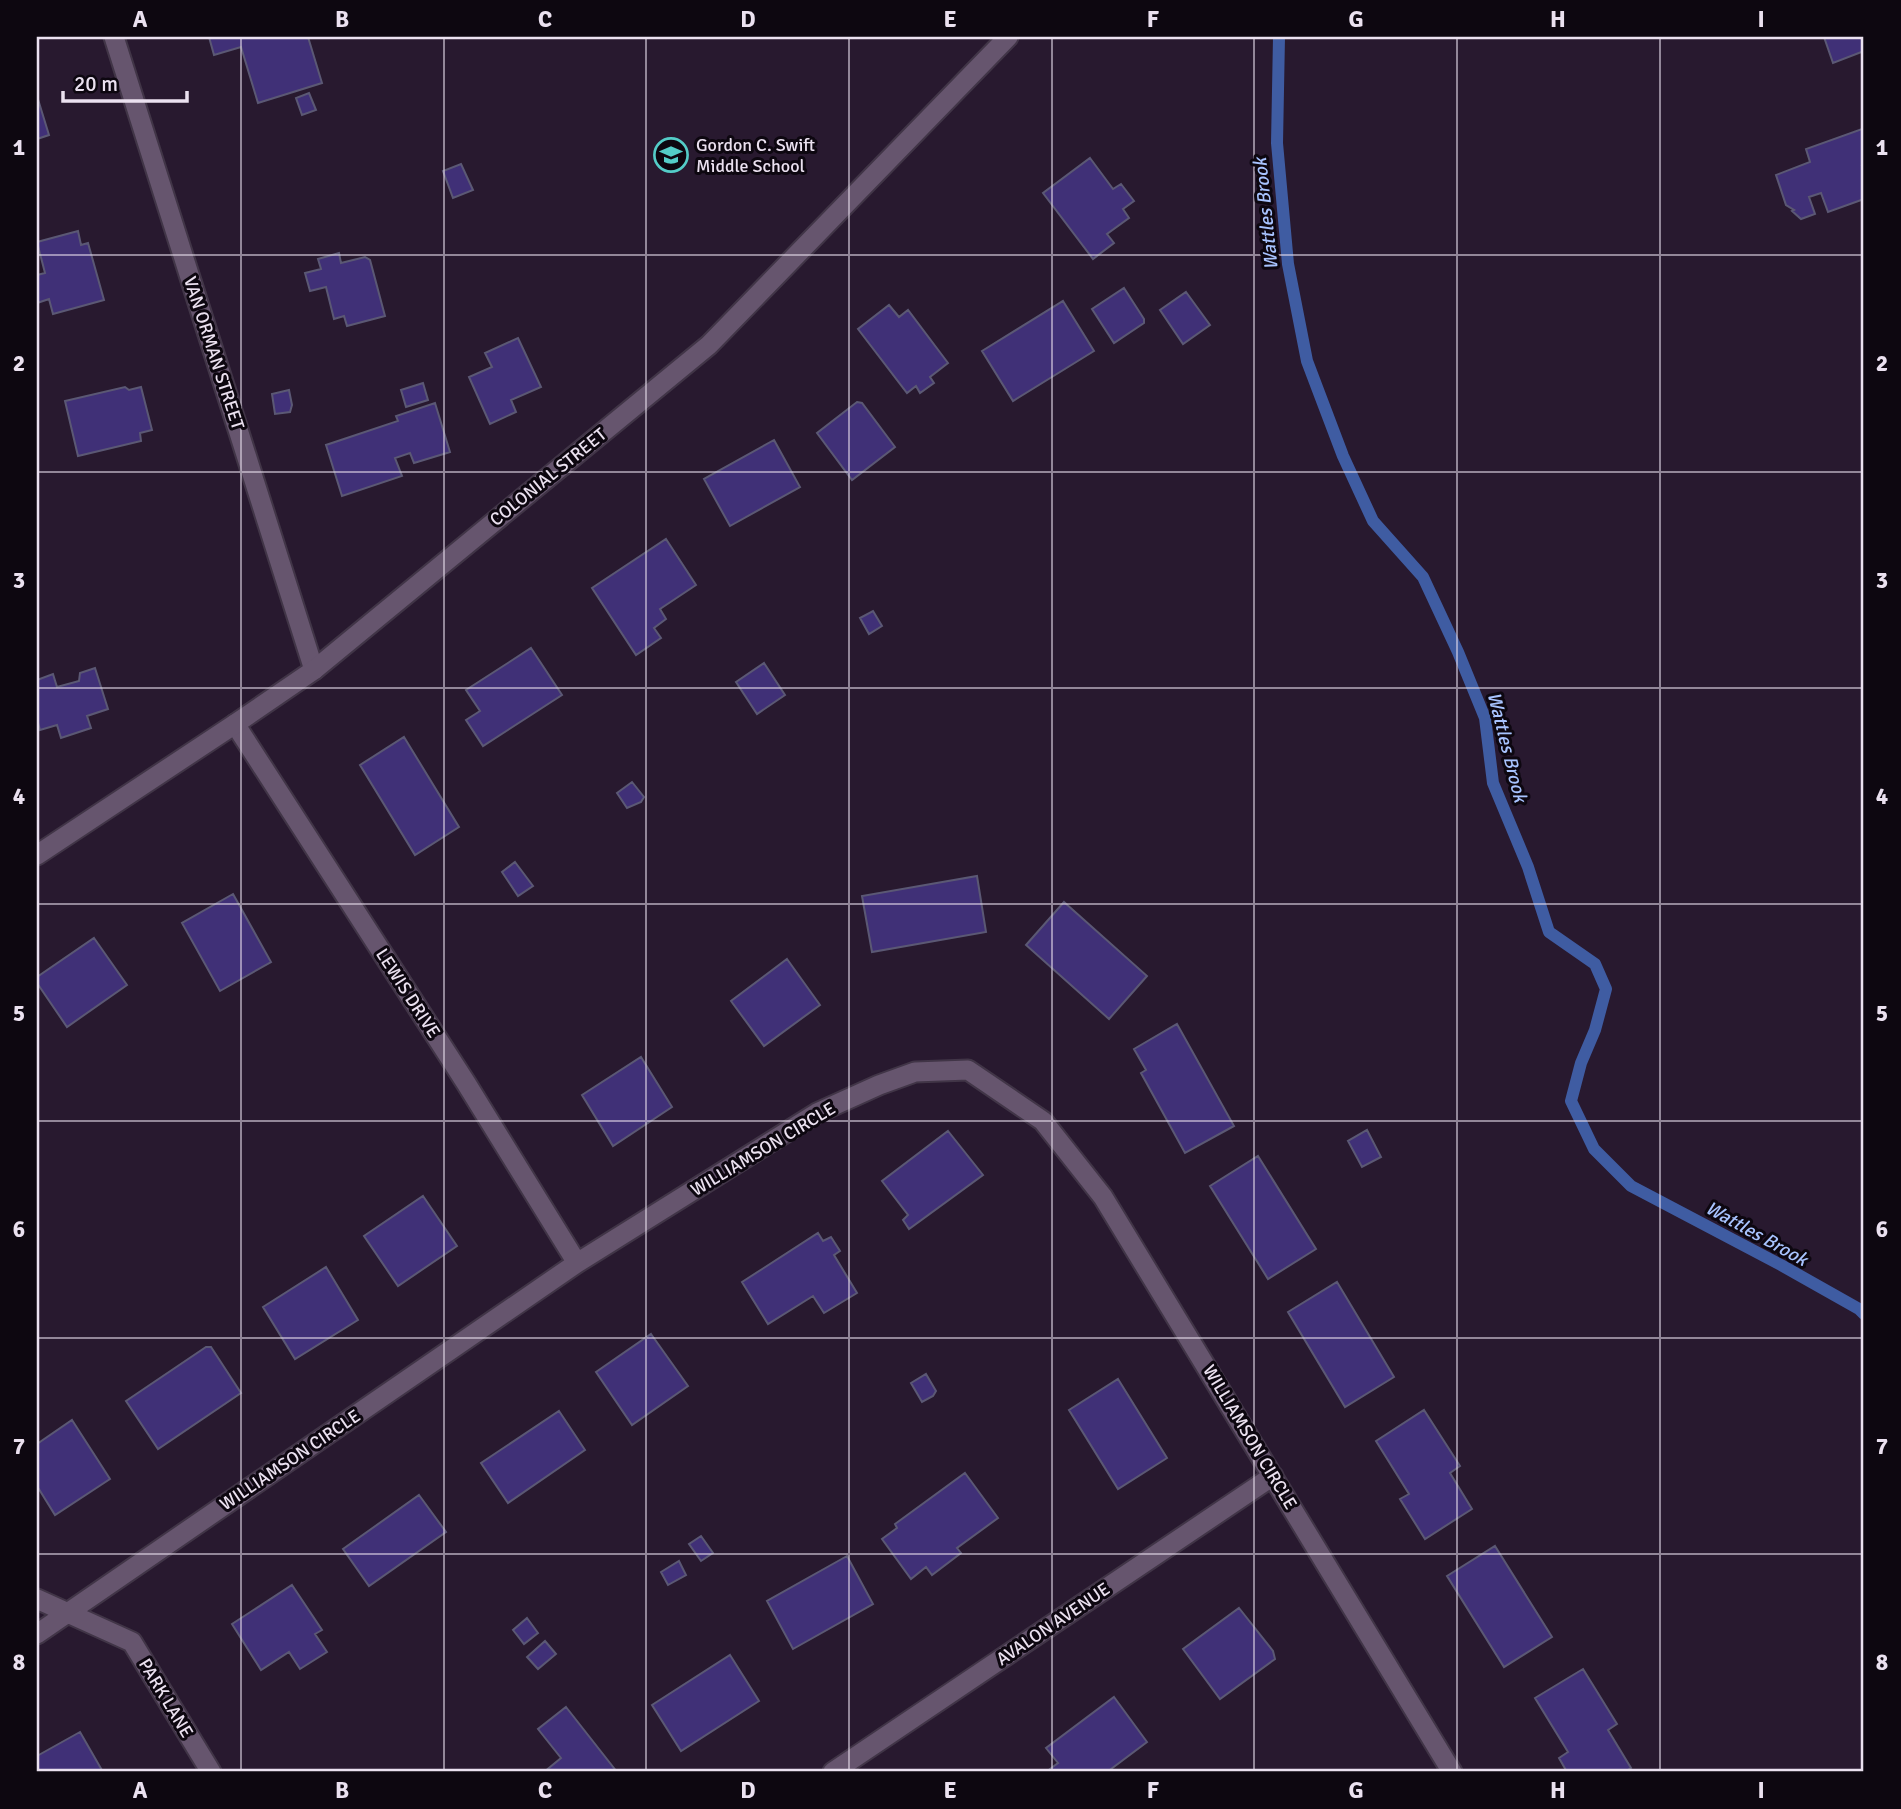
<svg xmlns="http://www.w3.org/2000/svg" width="1901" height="1809" font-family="Signika,sans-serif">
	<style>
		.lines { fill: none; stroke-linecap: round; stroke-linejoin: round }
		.stream { stroke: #3f5ca2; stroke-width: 12 }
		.building { fill: #403077; stroke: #5b5874; stroke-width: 2 }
		.minor-casing { stroke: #413547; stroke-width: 23 }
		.tertiary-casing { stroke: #413547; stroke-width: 23 }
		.minor { stroke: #66556e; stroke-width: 19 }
		.tertiary { stroke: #66556e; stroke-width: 19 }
		.grid { fill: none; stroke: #ebe1f0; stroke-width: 2; stroke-opacity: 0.55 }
		.labels { text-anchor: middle; stroke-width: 6; stroke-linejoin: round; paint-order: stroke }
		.poi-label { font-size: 18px; fill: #ebe1f0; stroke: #0d0710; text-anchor: start }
		.street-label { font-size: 18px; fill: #ebe1f0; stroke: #0d0710 }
		.water-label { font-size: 19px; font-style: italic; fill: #a8c3fe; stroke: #0d0710 }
		.neatline { fill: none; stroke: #ebe1f0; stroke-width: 2.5 }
		.grid-label { font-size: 23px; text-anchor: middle; font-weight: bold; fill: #ebe1f0 }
	</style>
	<rect width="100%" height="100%" fill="#28192f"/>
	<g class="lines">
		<path class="stream" d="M1279,37L1277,143L1288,264L1307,361L1343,456L1373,521L1423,577L1458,652L1485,718L1493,783L1528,867L1549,932L1595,964L1606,989L1595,1030L1581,1063L1571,1101L1594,1149L1631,1186L1781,1265L1859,1309L1864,1314"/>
	</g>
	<path class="building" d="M209,37H308L322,83L258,103L241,47L214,55Z
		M1824,37H1864V51L1833,63Z
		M309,93L316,110L302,115L296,98Z
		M37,96L49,135L37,139Z
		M1862,129L1864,136V166H1862L1864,171V199L1828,212L1821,193L1809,197L1815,214L1801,219L1792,211L1794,210L1786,205L1776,175L1810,162L1806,149Z
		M1090,158L1113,189L1121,184L1134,201L1123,209L1129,218L1107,234L1114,243L1093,259L1043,193Z
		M461,164L473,190L453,198L443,171Z
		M78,231L81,245L88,243L104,300L53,314L49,299L37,303V275L45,273L37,242Z
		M339,253L341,263L365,257L370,260L385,316L347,326L344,316L334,319L326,287L310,291L305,273L321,269L318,259Z
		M1124,288L1144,319V323L1114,343L1092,309Z
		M1186,292L1210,325L1183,344L1160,310Z
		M1063,301L1094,351L1013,401L982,351Z
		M889,305L899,317L908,310L948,363L930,377L934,383L920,393L916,386L907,393L858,329Z
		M518,338L541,387L511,400L516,412L490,424L469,377L492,367L485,353Z
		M423,383L428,400L406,407L401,390Z
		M125,387L129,390L141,387L152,430L140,433L141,441L78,456L65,401Z
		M289,390L292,405L290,412L275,414L272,394Z
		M857,402L862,403L895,447L852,480L817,433Z
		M435,403L450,452L414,463L410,453L395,458L402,476L342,496L326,445L398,421L396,416Z
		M774,440L800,487L730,526L704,479Z
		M666,539L696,585L660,609L666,619L654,628L661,638L636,655L592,588Z
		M873,611L882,626L869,634L860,618Z
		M531,648L562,695L483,746L466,720L480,711L466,690Z
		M764,663L785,695L757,714L736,682Z
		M95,668L108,709L87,716L91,728L61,738L57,725L40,730L37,719V680L53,674L57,687L79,681L80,673Z
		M404,737L459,827L415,855L360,765Z
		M632,782L644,797L641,802L627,808L617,793Z
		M515,862L533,886L518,896L502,872Z
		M977,876L986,932L872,952L862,896Z
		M233,894L271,962L220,991L182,923Z
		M1064,902L1147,976L1109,1019L1026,945Z
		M94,938L127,985L67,1027L37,983V977Z
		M787,959L820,1005L764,1046L731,1001Z
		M1177,1024L1234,1126L1185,1153L1141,1073L1146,1070L1134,1049Z
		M641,1057L672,1107L613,1146L582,1095Z
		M1367,1130L1381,1157L1362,1167L1348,1141Z
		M948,1131L983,1175L909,1229L903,1220L908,1215L882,1181Z
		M1258,1156L1316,1249L1268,1279L1210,1186Z
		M423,1196L457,1246L398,1286L364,1236Z
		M818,1233L823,1241L831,1237L840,1251L834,1255L857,1293L824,1313L813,1296L768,1324L742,1282Z
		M326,1267L358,1320L295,1359L263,1307Z
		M1337,1282L1394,1377L1345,1407L1288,1312Z
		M651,1334L688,1386L632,1425L596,1372Z
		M206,1347H211L241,1393L158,1449L126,1401Z
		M926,1374L936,1391L933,1396L922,1402L911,1383Z
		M1118,1379L1167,1458L1118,1489L1069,1410Z
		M1424,1410L1460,1466L1450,1473L1472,1509L1425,1539L1400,1499L1409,1494L1376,1441Z
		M559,1411L585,1450L508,1503L481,1463Z
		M72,1420L110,1479L55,1515L37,1486V1444Z
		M965,1473L998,1518L957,1548L961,1553L932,1575L926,1567L911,1579L882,1539L897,1528L895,1524Z
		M419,1495L446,1532L369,1586L343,1549Z
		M701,1536L713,1553L701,1561L689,1544Z
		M1495,1546L1552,1637L1504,1667L1447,1576Z
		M847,1556L873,1604L793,1649L767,1601Z
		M679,1561L686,1575L668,1585L661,1572Z
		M292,1585L322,1630L315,1634L327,1652L300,1669L289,1652L261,1670L232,1624Z
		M1239,1608L1273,1651L1275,1659L1220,1699L1183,1649Z
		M527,1618L538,1633L524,1644L513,1630Z
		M545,1641L556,1654L538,1669L527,1657Z
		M730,1655L759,1701L681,1751L652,1705Z
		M1583,1669L1617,1724L1608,1730L1631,1768L1624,1772H1567L1559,1758L1568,1752L1535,1698Z
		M1114,1697L1147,1742L1107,1772H1046L1058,1763L1046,1748Z
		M566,1707L617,1772H544L561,1758L538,1729Z
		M80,1732L103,1772H37V1756Z"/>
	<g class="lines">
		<g class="minor-casing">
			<path id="minor" d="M114,37L314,670
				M235,724L466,1083L577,1263
				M37,1599L132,1642L211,1772
				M37,1634L577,1263L817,1113L879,1085L915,1072L968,1070L1043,1121L1103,1197L1452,1772
				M833,1772L1273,1476"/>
		</g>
		<g class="tertiary-casing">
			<path id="tertiary" d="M37,855L235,724L314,670L709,345L1008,37"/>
		</g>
		<use href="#minor" class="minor"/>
		<use href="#tertiary" class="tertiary"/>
	</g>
	<path class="grid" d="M241,37V1772M444,37V1772M646,37V1772M849,37V1772M1052,37V1772M1254,37V1772M1457,37V1772M1660,37V1772M37,255H1864M37,472H1864M37,688H1864M37,904H1864M37,1121H1864M37,1338H1864M37,1554H1864"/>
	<defs>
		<g id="school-ring" transform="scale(1.75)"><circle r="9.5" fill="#0d0710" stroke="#54cdc8" stroke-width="1.5"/><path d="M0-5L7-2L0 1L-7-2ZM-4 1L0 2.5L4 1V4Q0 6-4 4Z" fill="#54cdc8"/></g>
	</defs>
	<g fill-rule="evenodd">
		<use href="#school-ring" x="671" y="155"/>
	</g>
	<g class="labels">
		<g class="poi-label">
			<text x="696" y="151">Gordon C. Swift<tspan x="696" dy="21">Middle School</tspan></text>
		</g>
		<g class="street-label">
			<text transform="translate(214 353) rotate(72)" y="6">VAN ORMAN STREET</text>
			<text transform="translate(548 477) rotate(-39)" y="6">COLONIAL STREET</text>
			<text transform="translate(408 993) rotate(57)" y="6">LEWIS DRIVE</text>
			<text transform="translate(763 1149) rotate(-31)" y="6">WILLIAMSON CIRCLE</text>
			<text transform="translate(1250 1437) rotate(59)" y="6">WILLIAMSON CIRCLE</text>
			<text transform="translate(290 1460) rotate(-34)" y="6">WILLIAMSON CIRCLE</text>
			<text transform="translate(1053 1624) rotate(-34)" y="6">AVALON AVENUE</text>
			<text transform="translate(166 1698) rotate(59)" y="6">PARK LANE</text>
		</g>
		<g class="water-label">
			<text transform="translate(1265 214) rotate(-96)" y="7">Wattles Brook</text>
			<text transform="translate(1508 747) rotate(76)" y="7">Wattles Brook</text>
			<text transform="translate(1757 1233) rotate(29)" y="7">Wattles Brook</text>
		</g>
	</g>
	<rect width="1901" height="1809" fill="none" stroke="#0d0710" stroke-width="77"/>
	<path d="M63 91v10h124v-10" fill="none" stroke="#ebe1f0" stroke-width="3.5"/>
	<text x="74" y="91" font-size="21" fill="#ebe1f0" stroke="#0d0710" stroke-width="5" paint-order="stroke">20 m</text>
	<rect x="38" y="38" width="1824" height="1732" class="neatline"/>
	<g class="grid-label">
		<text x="140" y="27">A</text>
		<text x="342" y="27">B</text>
		<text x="545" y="27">C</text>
		<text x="748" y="27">D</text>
		<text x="950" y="27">E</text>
		<text x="1153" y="27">F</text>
		<text x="1356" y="27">G</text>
		<text x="1558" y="27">H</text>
		<text x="1761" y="27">I</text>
		<text x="19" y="155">1</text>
		<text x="1882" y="155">1</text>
		<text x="19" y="371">2</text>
		<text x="1882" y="371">2</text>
		<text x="19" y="588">3</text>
		<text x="1882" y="588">3</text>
		<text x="19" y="804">4</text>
		<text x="1882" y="804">4</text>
		<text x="19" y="1021">5</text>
		<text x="1882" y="1021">5</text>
		<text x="19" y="1237">6</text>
		<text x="1882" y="1237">6</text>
		<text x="19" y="1454">7</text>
		<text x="1882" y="1454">7</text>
		<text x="19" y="1670">8</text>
		<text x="1882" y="1670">8</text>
		<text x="140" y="1798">A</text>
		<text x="342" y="1798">B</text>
		<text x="545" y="1798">C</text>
		<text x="748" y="1798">D</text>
		<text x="950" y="1798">E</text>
		<text x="1153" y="1798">F</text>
		<text x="1356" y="1798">G</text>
		<text x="1558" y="1798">H</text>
		<text x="1761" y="1798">I</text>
	</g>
</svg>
